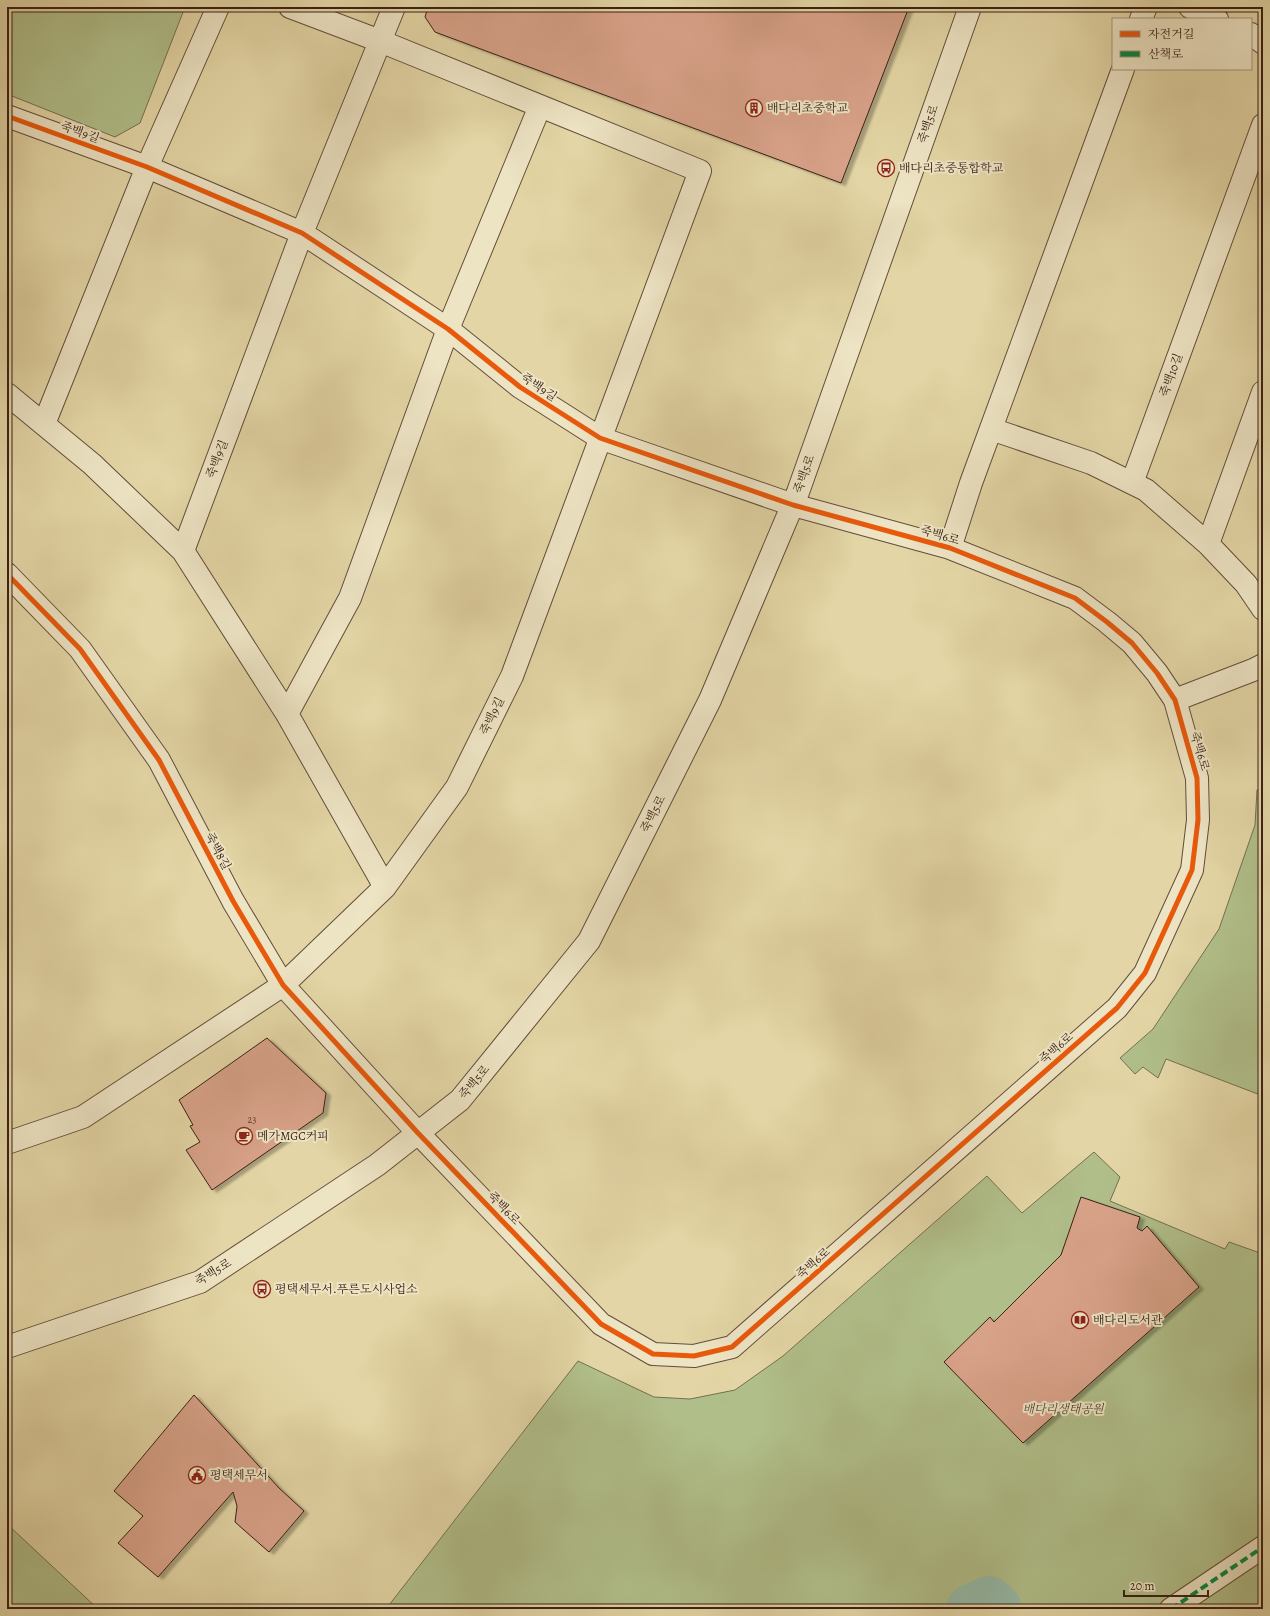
<svg xmlns="http://www.w3.org/2000/svg" width="1270" height="1616" font-family="Alegreya,'Noto Serif KR',serif">
	<style>
		.green { fill: #b0be89; stroke: #756f50 }
		.lines { fill: none; stroke-linecap: round; stroke-linejoin: round }
		.river { stroke: #95b9a6; stroke-width: 50 }
		.building { fill: #d8a289; stroke: #3a2016; filter: url(#shadow) }
		.pedestrian-casing { stroke: #644d3a; stroke-width: 24 }
		.minor-casing { stroke: #644d3a; stroke-width: 24 }
		.tertiary-casing { stroke: #644d3a; stroke-width: 24 }
		.pedestrian { stroke: #ede4c4; stroke-width: 22 }
		.minor { stroke: #ede4c4; stroke-width: 22 }
		.tertiary { stroke: #ede4c4; stroke-width: 22 }
		.quiet { stroke: #00873e; stroke-width: 4; stroke-dasharray: 8 4; stroke-linecap: butt }
		.cycleway-casing { stroke: #ede4c4; stroke-width: 8 }
		.cycleway { stroke: #e8590c; stroke-width: 5 }
		.labels { text-anchor: middle; stroke-width: 4; stroke-linejoin: round; paint-order: stroke }
		.number-label { font-size: 10px; fill: #624033 }
		.poi-label { font-size: 12px; fill: #3a2016; stroke: #ede4c4; text-anchor: start }
		.street-label { font-size: 12px; fill: #3a2016; stroke: #ede4c4 }
		.park-label { font-size: 12px; font-style: italic; fill: #584833; stroke: #ede4c4 }
	</style>
	<defs>
		<filter id="shadow"><feDropShadow dx="4.5" dy="2.5" stdDeviation="1" flood-color="#0004"/></filter>
	</defs>
	<rect width="100%" height="100%" fill="#e3d5a5"/>
	<filter id="stains"><feTurbulence type="fractalNoise" baseFrequency=".005" numOctaves="4"/><feColorMatrix values="0 0 0 0 .2 0 0 0 0 .09 0 0 0 0 .02 0 0 0 .5 -.17"/></filter>
	<radialGradient id="worn" r=".72"><stop offset=".6" stop-color="#630" stop-opacity="0"/><stop offset="1" stop-color="#630" stop-opacity=".3"/></radialGradient>
	<path class="green" d="M7,7H185L140,123L115,137L7,94Z
		M1263,786V1096L1166,1059L1158,1078L1143,1067L1135,1074L1120,1058L1153,1029L1219,929L1255,825L1257,790Z
		M1094,1152L1120,1177L1110,1201L1225,1249L1229,1242L1263,1254V1609H386L578,1361L654,1397L690,1399L735,1390L783,1356L987,1176L1022,1213Z
		M7,1524L98,1609H7Z"/>
	<g class="lines">
		<path class="river" d="M971,1609L989,1601L997,1609"/>
	</g>
	<path class="building" d="M428,7H909L841,183L435,32L425,17Z
		M267,1038L326,1093L323,1113L212,1190L186,1150L200,1142L190,1126L193,1125L179,1100Z
		M1081,1197L1140,1217L1137,1228L1142,1231L1147,1226L1199,1287L1023,1443L944,1362L990,1317L994,1322L1061,1255Z
		M194,1395L279,1488L304,1511L269,1552L235,1522L237,1506L233,1492L158,1577L118,1543L143,1516L114,1491Z"/>
	<g class="lines">
		<g class="pedestrian-casing">
			<path id="pedestrian" d="M1171,1609L1263,1547"/>
		</g>
		<g class="minor-casing">
			<path id="minor" d="M1190,7L1217,19
				M1141,19L1146,7
				M1251,34L1263,43
				M7,116L147,167L302,233L448,329L520,387L600,438L793,505L950,548L1075,598L1107,622L1132,643L1157,673L1175,700L1197,778L1198,820L1192,870L1145,973L1117,1008L732,1347L694,1356L653,1354L601,1324L418,1133L283,985L233,901L159,760L80,649L7,574
				M7,394L92,464L183,551L287,714L385,887
				M44,424L147,167L218,7
				M991,429L1091,463L1146,490L1208,544L1246,584L1263,609
				M1132,483L1263,125
				M1208,544L1263,392
				M950,548L971,483L1123,69
				M183,551L302,233L394,7
				M1175,700L1253,670L1263,665
				M287,714L350,598L448,329L540,106
				M7,1143L83,1117L283,985L385,887L457,787L512,676L700,171L380,41L290,7"/>
		</g>
		<g class="tertiary-casing">
			<path id="tertiary" d="M7,1347L200,1282L377,1165L460,1100L589,941L710,700L798,492L970,7"/>
		</g>
		<use href="#pedestrian" class="pedestrian"/>
		<use href="#minor" class="minor"/>
		<use href="#tertiary" class="tertiary"/>
		<path class="quiet" d="M1171,1609L1263,1547"/>
		<g class="cycleway-casing">
			<path id="cycleway" d="M7,116L147,167L302,233L448,329L520,387L600,438L793,505L950,548L1075,598L1107,622L1132,643L1157,673L1175,700L1197,778L1198,820L1192,870L1145,973L1117,1008L732,1347L694,1356L653,1354L601,1324L418,1133L283,985L233,901L159,760L80,649L7,574"/>
		</g>
		<use href="#cycleway" class="cycleway"/>
	</g>
	<defs>
		<g id="building-ring" transform="scale(0.9)"><circle r="9.5" fill="#ede4c4" stroke="#8f2418" stroke-width="1.5"/><path d="M-4-6H4V6H1V3H-1V6H-4ZM-2.5-4.3h1.7v1.8h-1.7ZM.8-4.3h1.7v1.8H.8ZM-2.5-1h1.7V.8h-1.7ZM.8-1h1.7V.8H.8Z" fill="#8f2418"/></g>
		<g id="bus-ring" transform="scale(0.9)"><circle r="9.5" fill="#ede4c4" stroke="#8f2418" stroke-width="1.5"/><path d="M-5-6H5V4H4V6H2V4H-2V6H-4V4H-5ZM-3.5-4V0h7V-4ZM-3.5 1.2v1.5H-2V1.2ZM2 1.2v1.5H3.5V1.2Z" fill="#8f2418"/></g>
		<g id="cafe-ring" transform="scale(0.9)"><circle r="9.5" fill="#ede4c4" stroke="#8f2418" stroke-width="1.5"/><path d="M-5.5-4.5H6V0H3Q3 3.5 0 3.5H-2.5Q-5.5 3.5-5.5 0ZM3-3.2v2h1.7v-2ZM-6 4.5H4V6H-6Z" fill="#8f2418"/></g>
		<g id="library-ring" transform="scale(0.9)"><circle r="9.5" fill="#ede4c4" stroke="#8f2418" stroke-width="1.5"/><path d="M-6-4Q-3-5.5-.7-3.5V5Q-3 3-6 4ZM6-4Q3-5.5 .7-3.5V5Q3 3 6 4Z" fill="#8f2418"/></g>
		<g id="civic-ring" transform="scale(0.9)"><circle r="9.5" fill="#ede4c4" stroke="#8f2418" stroke-width="1.5"/><path d="M-.6-6.5H3V-4.5H.6V-3L4-1V1h2V6H-6V1h2V-1L-.6-3ZM-1.2 2.5V6h2.4V2.5Z" fill="#8f2418"/></g>
	</defs>
	<g fill-rule="evenodd">
		<use href="#building-ring" x="754" y="108"/>
		<use href="#bus-ring" x="886" y="168"/>
		<use href="#cafe-ring" x="244" y="1136"/>
		<use href="#bus-ring" x="262" y="1289"/>
		<use href="#library-ring" x="1080" y="1320"/>
		<use href="#civic-ring" x="197" y="1475"/>
	</g>
	<g class="labels">
		<g class="number-label">
			<text x="252" y="1123">23</text>
		</g>
		<g class="poi-label">
			<text x="767" y="112">배다리초중학교</text>
			<text x="899" y="172">배다리초중통합학교</text>
			<text x="257" y="1140">메가MGC커피</text>
			<text x="275" y="1293">평택세무서.푸른도시사업소</text>
			<text x="1093" y="1324">배다리도서관</text>
			<text x="210" y="1479">평택세무서</text>
		</g>
		<g class="street-label">
			<text transform="translate(928 124) rotate(-71)" y="4">죽백5로</text>
			<text transform="translate(80 132) rotate(20)" y="4">죽백9길</text>
			<text transform="translate(1171 375) rotate(-70)" y="4">죽백10길</text>
			<text transform="translate(539 387) rotate(34)" y="4">죽백9길</text>
			<text transform="translate(217 459) rotate(-69)" y="4">죽백9길</text>
			<text transform="translate(804 474) rotate(-70)" y="4">죽백5로</text>
			<text transform="translate(940 535) rotate(17)" y="4">죽백6로</text>
			<text transform="translate(492 716) rotate(-64)" y="4">죽백9길</text>
			<text transform="translate(1200 751) rotate(74)" y="4">죽백6로</text>
			<text transform="translate(653 814) rotate(-63)" y="4">죽백5로</text>
			<text transform="translate(218 851) rotate(62)" y="4">죽백8길</text>
			<text transform="translate(1056 1048) rotate(-41)" y="4">죽백6로</text>
			<text transform="translate(474 1082) rotate(-50)" y="4">죽백5로</text>
			<text transform="translate(504 1208) rotate(46)" y="4">죽백6로</text>
			<text transform="translate(813 1263) rotate(-41)" y="4">죽백6로</text>
			<text transform="translate(213 1272) rotate(-31)" y="4">죽백5로</text>
		</g>
		<g class="park-label">
			<text x="1063" y="1413">배다리생태공원</text>
		</g>
	</g>
	<rect width="1270" height="1616" fill="none" stroke="#e3d5a5" stroke-width="24"/>
	<rect x="8" y="8" width="1254" height="1600" fill="none" stroke="#3a2016" stroke-width="2"/>
	<rect x="12" y="12" width="1246" height="1592" fill="none" stroke="#3a2016"/>
	<rect x="1112" y="18" width="140" height="52" fill="#ede4c4" stroke="#a5967e"/>
	<rect x="1120" y="31" width="20" height="6" fill="#e8590c" stroke="#a5967e"/>
	<text x="1148" y="38" font-size="12" fill="#3a2016">자전거길</text>
	<rect x="1120" y="51" width="20" height="6" fill="#00873e" stroke="#a5967e"/>
	<text x="1148" y="58" font-size="12" fill="#3a2016">산책로</text>
	<path d="M1124 1590v6h84v-6" fill="none" stroke="#3a2016" stroke-width="2"/>
	<text x="1130" y="1590" font-size="12" fill="#3a2016" stroke="#ede4c4" stroke-width="3" paint-order="stroke">20 m</text>
	<rect width="100%" height="100%" filter="url(#stains)"/>
	<rect width="100%" height="100%" fill="url(#worn)"/>
</svg>
